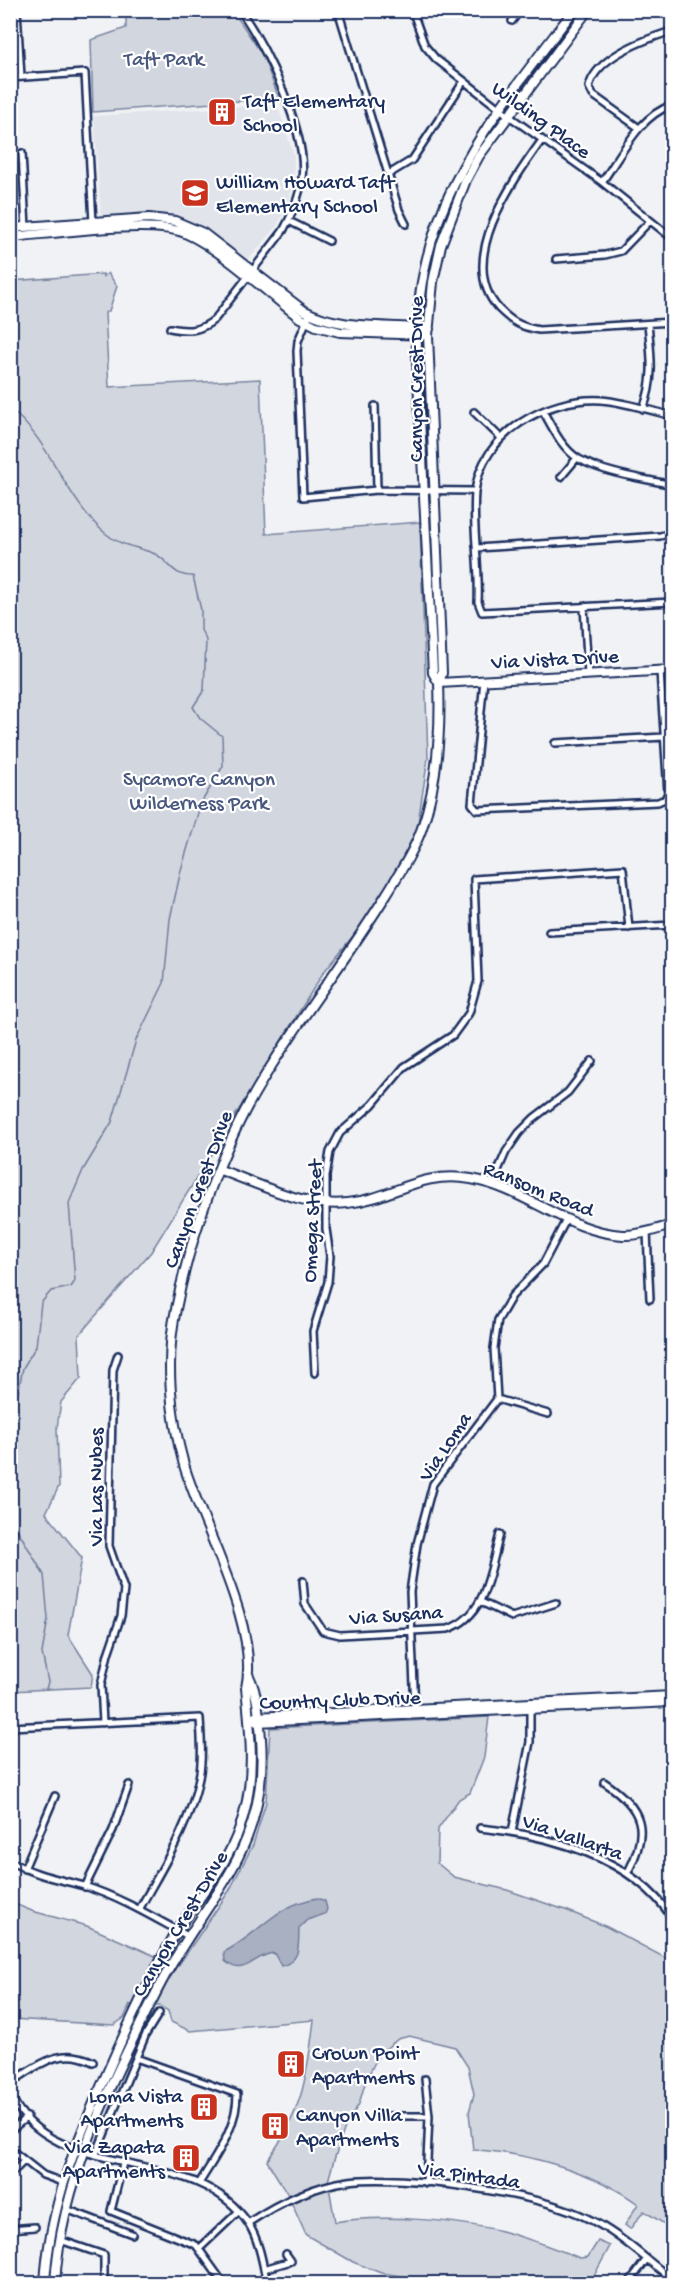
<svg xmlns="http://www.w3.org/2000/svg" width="683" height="2294" font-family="'Gochi Hand',sans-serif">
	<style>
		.built { fill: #e1e4ea }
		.green { fill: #d2d6df; stroke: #76829e; stroke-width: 1.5 }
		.water { fill: #a8b0c2; stroke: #707c9a; stroke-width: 1.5 }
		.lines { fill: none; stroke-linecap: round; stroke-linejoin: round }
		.stream { stroke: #707c9a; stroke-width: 1.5 }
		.street-casing { stroke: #1b2f5e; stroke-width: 10 }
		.secondary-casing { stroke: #1b2f5e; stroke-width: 12 }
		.street { stroke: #fff; stroke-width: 5 }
		.secondary { stroke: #fff; stroke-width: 8 }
		.labels { text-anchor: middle; stroke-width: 4.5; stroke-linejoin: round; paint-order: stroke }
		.park-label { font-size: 21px; fill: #49597e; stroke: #fff }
		.poi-label { font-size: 21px; fill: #1b2f5e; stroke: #fff; text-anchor: start }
		.street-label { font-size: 21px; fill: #1b2f5e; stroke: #fff }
	</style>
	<rect width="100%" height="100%" fill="#f1f2f5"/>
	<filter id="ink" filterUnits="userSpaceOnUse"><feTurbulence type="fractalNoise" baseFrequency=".0167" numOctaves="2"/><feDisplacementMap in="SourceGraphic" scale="12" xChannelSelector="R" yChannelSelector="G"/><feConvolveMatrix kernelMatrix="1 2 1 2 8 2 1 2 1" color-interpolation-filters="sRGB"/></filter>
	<g filter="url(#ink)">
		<path class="built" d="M277,104L294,155V180L288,206L275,229L249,259L187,220L152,213L101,216L94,116Z"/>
		<path class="green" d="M126,11H233L262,54L279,98L93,112L91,40L126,28Z
			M108,273L117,286L109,311L105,313L109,387L260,379L266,534L420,522L428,758L417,829L392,878L361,926L323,973L151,1252L79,1335L81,1378L61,1402L57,1428L59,1486L46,1513L82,1558L68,1635L93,1674L91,1687L11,1691V281L103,274V277Z
			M489,1717L484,1757L470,1793L459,1799L438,1829L437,1863L454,1877L507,1890L568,1911L607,1927L667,1959L672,1956V2229L644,2211L630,2229L625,2225L638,2204C595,2172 526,2152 473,2150L469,2112L474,2094L468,2067L455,2047L409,2036L398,2039L379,2054L366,2080L359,2104L345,2127L333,2163L328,2181L335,2222C379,2214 458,2220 501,2231C528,2238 554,2248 580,2258L588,2257L598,2241L610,2246L590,2283H452L381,2273L353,2262L306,2235L287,2193L267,2161C302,2113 307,2078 314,2020L190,2031L171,2022L168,2011L160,2006L130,2005L124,2018L114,2025L11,2019L10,1902L32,1911L87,1926L178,1966L229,1891L253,1845L266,1802L270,1728Z"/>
		<path class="water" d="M317,1898L325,1901L327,1909L325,1914L307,1920L299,1928C298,1944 302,1961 281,1966L274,1953C254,1954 245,1979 225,1961L224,1952C260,1934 272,1906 317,1898Z"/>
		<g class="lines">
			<path class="stream" d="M10,409C51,441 65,499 105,533C121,547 137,546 155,554C171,562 171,576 193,576L201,610V630L206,640L204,690L193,707L200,718L222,736L223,766L201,803L181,870L170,919L164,983L136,1040L112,1122L83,1170L69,1203L75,1281L71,1287L51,1291L41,1303L36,1346L23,1368L10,1433
				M10,1517L44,1575L48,1619L42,1653L48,1682L46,1689"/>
			<g class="street-casing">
				<path id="street" d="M17,10L21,77
					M338,10L399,210L406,224
					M412,10L425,46L436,59L509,116L602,182L672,238
					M672,10V17
					M512,21L520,10
					M10,78L85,73L93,223
					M639,128L593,95L589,87C596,57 646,39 672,31
					M542,140C512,182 455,261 499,309C512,322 521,327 539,330L672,322
					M22,153L26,228
					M389,174L412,160L464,81
					M602,182C622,154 639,116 672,105
					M289,221L329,241
					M556,259L605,255L621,251L650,221
					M310,313L298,341L297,351L303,497L377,490L475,491
					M170,328C188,332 201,331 215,319L283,231C291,217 300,195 302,178C308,133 266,47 240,10
					M375,406L377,490
					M643,409C655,380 651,354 648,324
					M543,411C552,427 562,449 579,459C606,474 642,478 672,485
					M474,412L501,438
					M672,416C649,410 625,402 601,400C547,397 481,434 475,492C472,528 480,566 478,602L482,612L672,602
					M561,477L577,458
					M477,548L660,536L672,533
					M584,606L588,675
					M484,680L472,804L477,810L658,802L665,799L668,793L660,671
					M555,743L664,737
					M549,932L672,925
					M492,1184L506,1152L519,1133L534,1118L568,1092L592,1061
					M647,1232L650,1299
					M315,1373L313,1331L328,1282L330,1256L326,1229V1176L330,1152L340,1133L372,1105L404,1067L453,1035L469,1013L478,981L474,879L623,869L629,928
					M497,1399L548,1414
					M303,1581L305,1604L323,1631L340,1635L448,1629C487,1616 490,1569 500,1534
					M481,1602L512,1617L556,1603
					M415,1710L410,1592L417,1544L433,1484L497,1399L494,1348L498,1320L512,1296L543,1264L566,1220
					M103,1723L101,1685L108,1654L121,1616L124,1589L109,1546L113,1370L118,1355
					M10,1727L200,1718C201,1738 203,1759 199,1778C190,1825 163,1866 140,1908
					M604,1782C643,1808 650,1830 628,1872
					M480,1828C548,1835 633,1857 672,1918
					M512,1832L530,1742V1706
					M10,1861C34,1875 59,1879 84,1886C122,1898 154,1918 188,1936
					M24,1869L55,1796
					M85,1887L113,1830L129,1785
					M136,2058L237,2094C237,2128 217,2154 200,2182
					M425,2079L429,2116L426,2183
					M10,2083C38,2066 60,2045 93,2062
					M10,2094C52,2185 195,2142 248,2223C259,2240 263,2264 267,2284
					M386,2116H429
					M10,2131L27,2117
					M10,2149L43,2175L62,2182
					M96,2154L146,2034L159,2013
					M123,2163L111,2211L196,2245L224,2284
					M10,2175L24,2161
					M66,2209L132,2234
					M248,2223C278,2203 312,2186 349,2181C404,2174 537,2193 587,2218C619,2233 644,2258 672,2279
					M10,2229L35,2227
					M60,2240L104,2255V2284
					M199,2249L238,2212
					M264,2269L291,2261L286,2254
					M628,2284L646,2260"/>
			</g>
			<g class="secondary-casing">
				<path id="secondary" d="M10,228L149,218L175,221L203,233L303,310C342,331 387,324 429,329
					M10,237C51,234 151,219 185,233C220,248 269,294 300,318L316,326L340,332L428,335
					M439,683L433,673L417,359C412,208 488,123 574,10
					M439,683L672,670
					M220,1170C260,1184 304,1208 347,1203C393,1199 419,1170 471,1179C525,1188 567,1232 623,1235C640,1236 657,1229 672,1225
					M255,1717L672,1696
					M257,1722L672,1702
					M45,2284C49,2207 77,2140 108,2071C128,2025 149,1979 174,1936C196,1899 226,1869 240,1827C256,1781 251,1736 246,1688C260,1626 202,1526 184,1465C170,1415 165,1359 176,1309C190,1236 225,1139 265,1076C303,1014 348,957 386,895C399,874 414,851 422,828C438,781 441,733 439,683L442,673L428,335L433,282L441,245L466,180L479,156L588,10
					M55,2284C60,2184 113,2077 158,1989C205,1896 269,1854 261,1738C259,1716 258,1695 249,1676"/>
			</g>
			<use href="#street" class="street"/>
			<use href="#secondary" class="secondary"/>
		</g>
	</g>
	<defs>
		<g id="building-square" transform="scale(1.5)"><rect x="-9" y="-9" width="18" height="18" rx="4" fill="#c8321e" stroke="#fff"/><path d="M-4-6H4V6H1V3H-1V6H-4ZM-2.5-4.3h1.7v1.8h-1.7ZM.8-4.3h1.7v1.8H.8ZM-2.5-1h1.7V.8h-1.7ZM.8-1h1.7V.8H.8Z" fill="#fff"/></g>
		<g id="school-square" transform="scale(1.5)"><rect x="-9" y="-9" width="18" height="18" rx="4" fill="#c8321e" stroke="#fff"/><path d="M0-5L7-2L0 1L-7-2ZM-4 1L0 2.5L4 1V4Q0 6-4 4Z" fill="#fff"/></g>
	</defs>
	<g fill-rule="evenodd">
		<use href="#building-square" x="222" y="112"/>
		<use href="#school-square" x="195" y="193"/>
		<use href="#building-square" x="291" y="2064"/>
		<use href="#building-square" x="204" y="2107"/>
		<use href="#building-square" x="275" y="2126"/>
		<use href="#building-square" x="186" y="2158"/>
	</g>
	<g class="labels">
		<g class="park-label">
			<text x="164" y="65">Taft Park</text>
			<text x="199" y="785">Sycamore Canyon<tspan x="199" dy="24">Wilderness Park</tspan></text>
		</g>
		<g class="poi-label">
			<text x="243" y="107">Taft Elementary<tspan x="243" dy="24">School</tspan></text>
			<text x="216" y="188">William Howard Taft<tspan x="216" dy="24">Elementary School</tspan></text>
			<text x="312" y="2059">Crown Point<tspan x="312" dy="24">Apartments</tspan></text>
			<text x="183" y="2102" text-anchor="end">Loma Vista<tspan x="183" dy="24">Apartments</tspan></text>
			<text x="296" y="2121">Canyon Villa<tspan x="296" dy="24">Apartments</tspan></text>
			<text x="165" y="2153" text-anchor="end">Via Zapata<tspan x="165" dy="24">Apartments</tspan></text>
		</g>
		<g class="street-label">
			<text transform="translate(542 119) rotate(36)" y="7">Wilding Place</text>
			<text transform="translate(415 379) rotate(-90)" y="7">Canyon Crest Drive</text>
			<text transform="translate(555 658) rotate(-3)" y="7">Via Vista Drive</text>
			<text transform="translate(539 1188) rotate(22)" y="7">Ransom Road</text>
			<text transform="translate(197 1189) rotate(-70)" y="7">Canyon Crest Drive</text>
			<text transform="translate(311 1221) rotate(-87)" y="7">Omega Street</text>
			<text transform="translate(444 1446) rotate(-56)" y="7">Via Loma</text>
			<text transform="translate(95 1487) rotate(-90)" y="7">Via Las Nubes</text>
			<text transform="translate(396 1614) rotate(-4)" y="7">Via Susana</text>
			<text transform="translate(340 1699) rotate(-2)" y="7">Country Club Drive</text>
			<text transform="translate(573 1836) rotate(19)" y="7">Via Vallarta</text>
			<text transform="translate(179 1923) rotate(-59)" y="7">Canyon Crest Drive</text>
			<text transform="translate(469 2174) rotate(8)" y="7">Via Pintada</text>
		</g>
	</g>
	<rect width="683" height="2294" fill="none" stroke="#fff" stroke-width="36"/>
	<rect x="18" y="18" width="647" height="2258" fill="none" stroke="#1b2f5e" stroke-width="2" filter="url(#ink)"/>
</svg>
